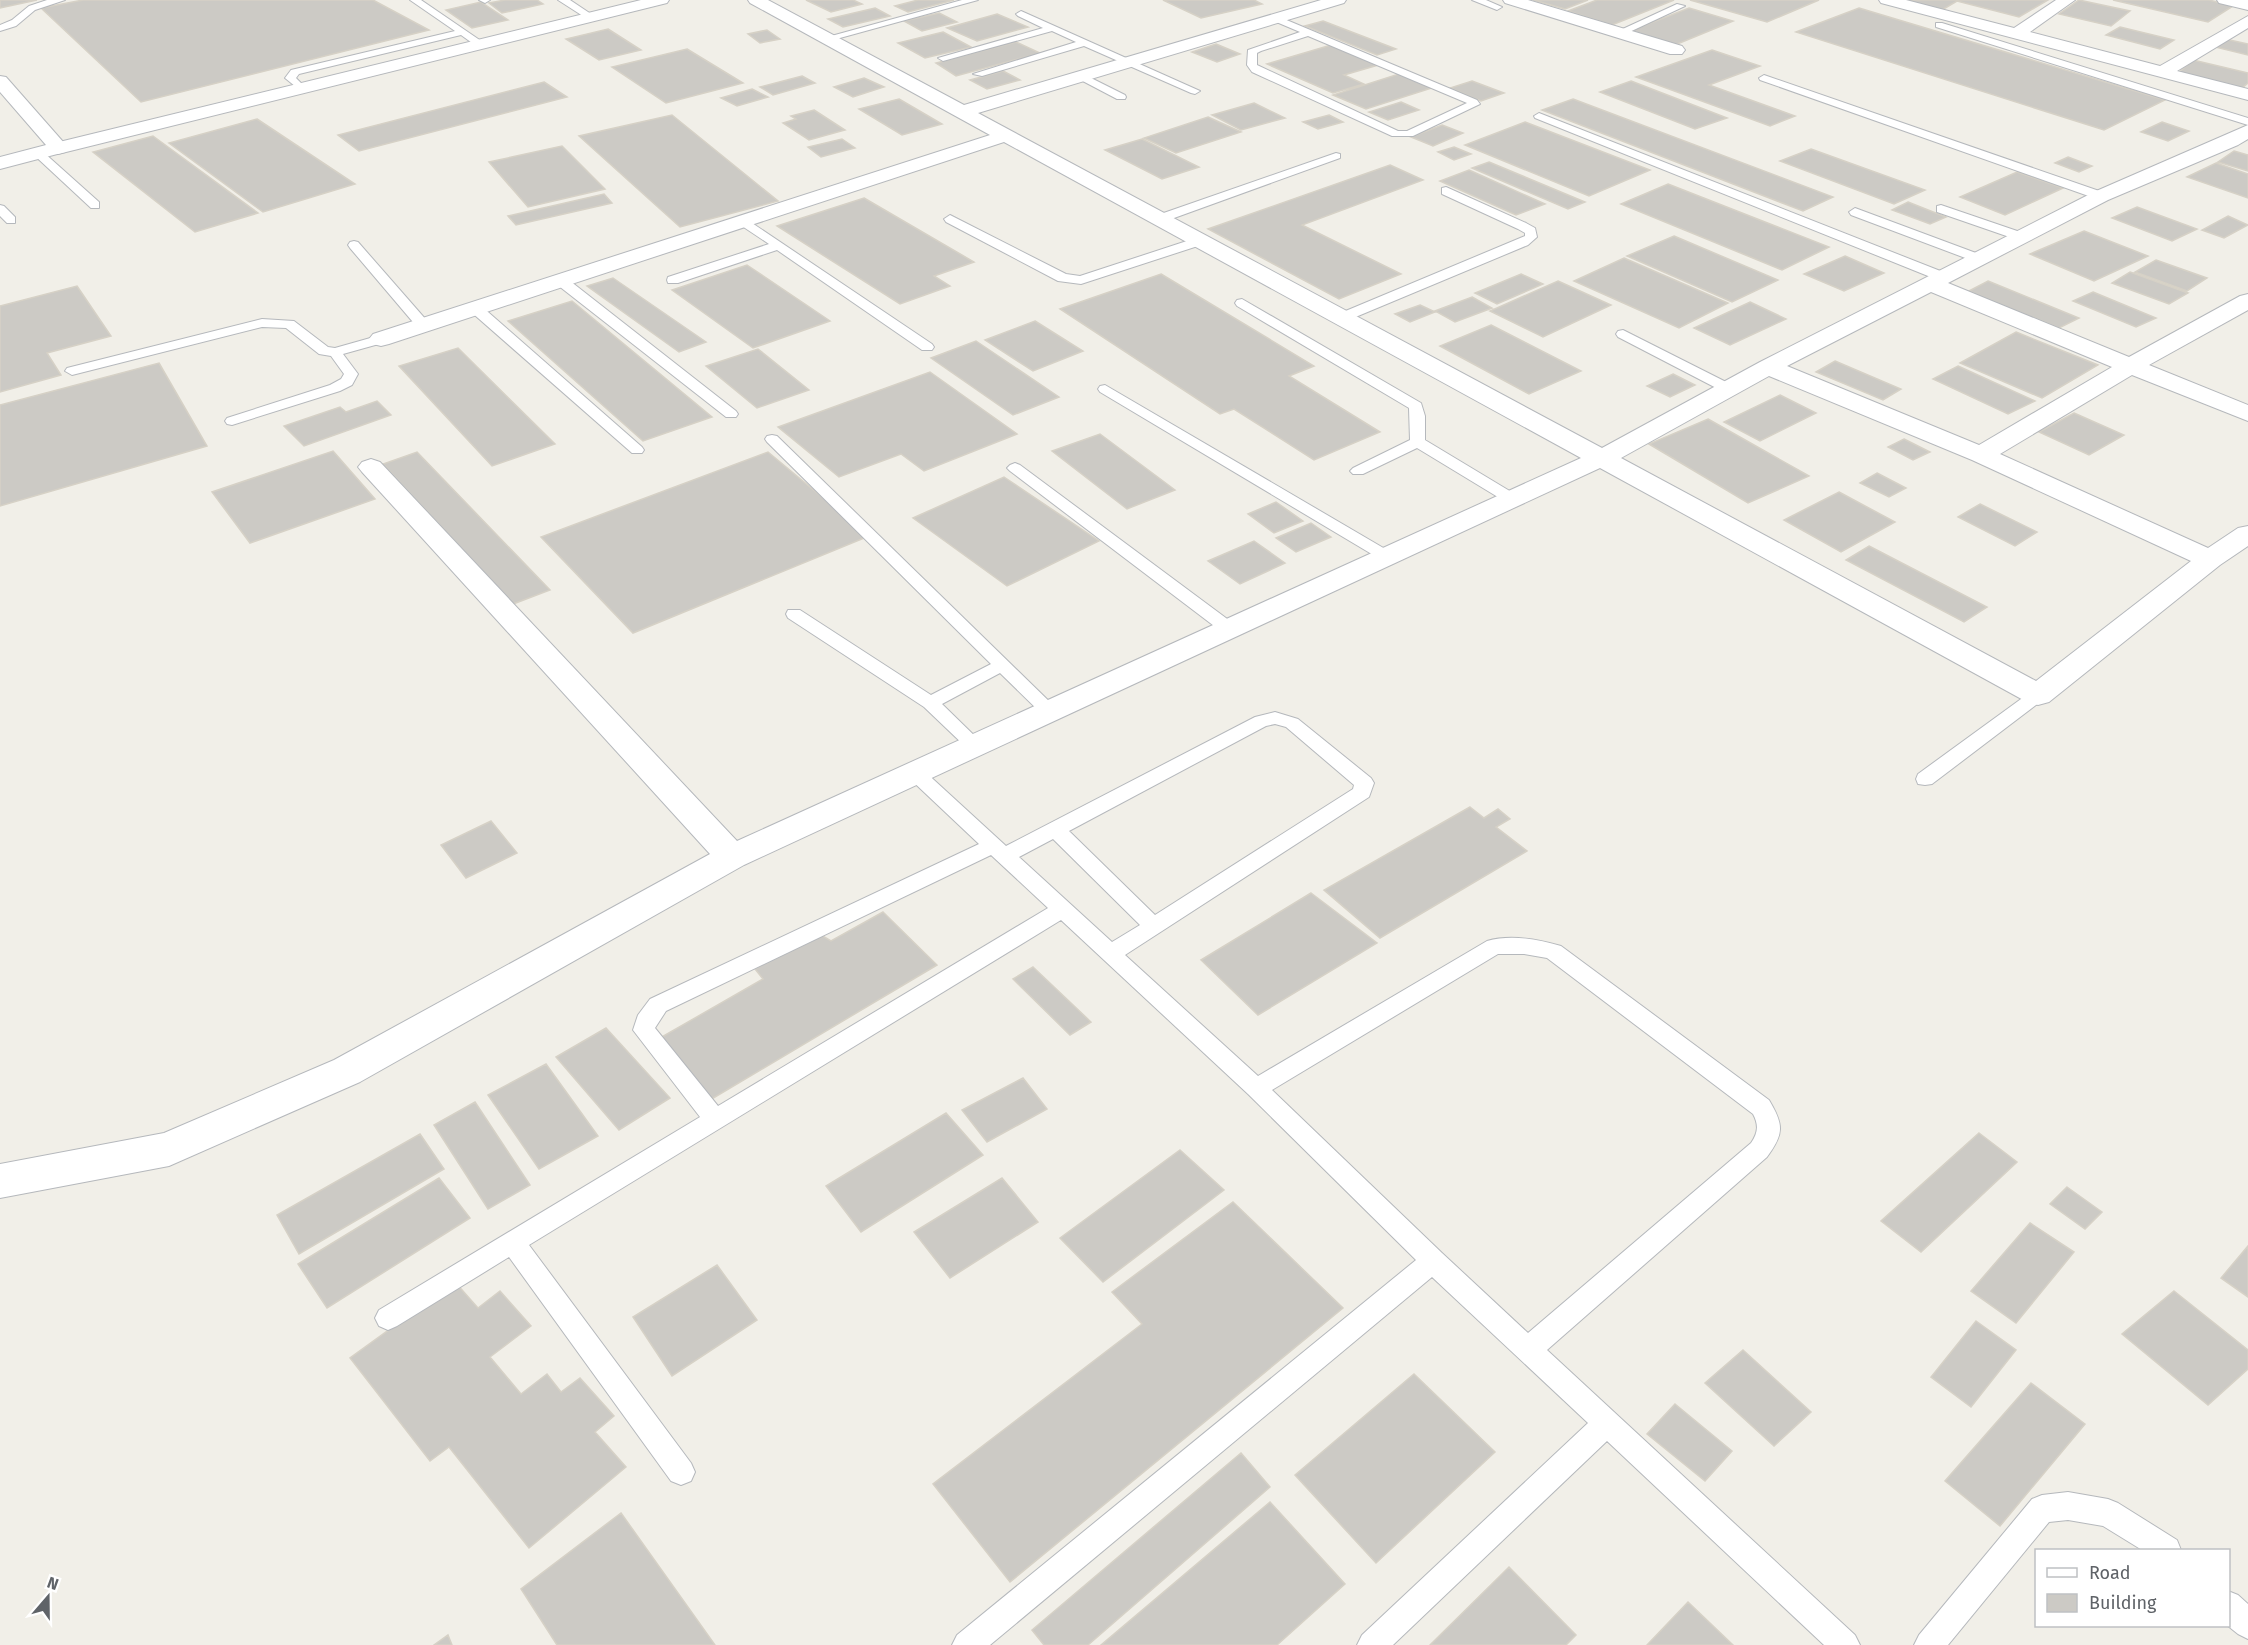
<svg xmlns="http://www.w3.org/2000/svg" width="2248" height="1645" font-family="'Fira Sans',sans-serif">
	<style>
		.building { fill: #cccac5; stroke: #d6d1c6; stroke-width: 1.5 }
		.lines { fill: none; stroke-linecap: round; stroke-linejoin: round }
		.service-casing { stroke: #b5b8bc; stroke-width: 2 }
		.minor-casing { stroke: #b5b8bc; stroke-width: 2 }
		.tertiary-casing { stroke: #b5b8bc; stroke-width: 2 }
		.service { fill: #fff; fill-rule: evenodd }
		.minor { fill: #fff; fill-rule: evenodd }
		.tertiary { fill: #fff; fill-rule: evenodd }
	</style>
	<rect width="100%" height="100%" fill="#f1efe8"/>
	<path class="building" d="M0,0H37L0,8Z
		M83,0H373L429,30L141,102L41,8Z
		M505,0H537L543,4L502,13L489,3Z
		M806,0H853L862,4L831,12Z
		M918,0H954L908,12L895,6Z
		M1163,0H1254L1262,4L1201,18Z
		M1533,0H1588L1565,9Z
		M1597,0H1674L1612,25L1568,11Z
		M1690,0H1819L1767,22Z
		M1903,0H2048L2019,17L1957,1L1942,10Z
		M2079,0L2130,11L2111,26L2059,14Z
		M2113,0H2209L2233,6L2208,22Z
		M481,2L508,20L472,28L446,10Z
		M875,8L890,16L843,27L828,19Z
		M1689,8L1733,21L1675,45L1630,31Z
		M1859,8L2165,100L2104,130L1796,32Z
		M939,13L957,22L922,31L904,21Z
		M997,14L1028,27L977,41L947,28Z
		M1323,21L1396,49L1377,55L1305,26Z
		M2120,27L2174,40L2160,49L2106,35Z
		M608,29L641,50L599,60L566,39Z
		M767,30L780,39L760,43L748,34Z
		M943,32L971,47L925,58L898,43Z
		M2225,39L2248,44V55L2215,47Z
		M1016,42L1040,53L956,76L936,63Z
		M1216,44L1240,54L1217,62L1192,52Z
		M1331,45L1378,65L1344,75L1364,84L1333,93L1267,64Z
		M687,49L743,83L666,103L612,67Z
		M1712,50L1760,66L1709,85L1795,116L1770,126L1636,77Z
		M2193,60L2248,73V83L2241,89L2177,74Z
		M1003,71L1020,80L987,89L970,80Z
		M1402,73L1435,87L1366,109L1333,95Z
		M802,76L815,83L773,95L760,87Z
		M864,78L884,87L853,97L834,87Z
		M1472,81L1504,93L1481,101L1450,88Z
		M1631,81L1727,118L1695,129L1600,92Z
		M544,82L567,97L359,151L338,135Z
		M752,89L768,97L737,106L721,98Z
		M899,99L942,124L902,135L859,109Z
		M1573,99L1833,197L1803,211L1542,110Z
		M1401,102L1419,110L1388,120L1369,112Z
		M1254,103L1285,118L1241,130L1212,115Z
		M814,110L845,130L809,140L783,123L796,119L791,116Z
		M672,115L778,201L680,227L579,136Z
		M1329,115L1343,122L1318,129L1303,122Z
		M1208,117L1241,132L1176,153L1144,138Z
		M257,119L355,184L263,212L169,143Z
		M1525,122L1650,170L1589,196L1465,145Z
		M2162,122L2189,131L2168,141L2141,132Z
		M1442,125L1463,133L1433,146L1411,137Z
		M153,136L258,213L195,232L93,152Z
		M842,139L855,148L821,157L808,147Z
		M1142,139L1199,167L1162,179L1105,150Z
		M562,146L605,189L528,207L489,162Z
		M1454,147L1471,154L1454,160L1438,152Z
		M1811,149L1925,190L1894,204L1780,161Z
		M2234,151L2248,155V171L2218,162Z
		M2068,157L2092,166L2079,172L2055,163Z
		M1489,162L1585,202L1568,209L1472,168Z
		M2216,163L2248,174V198L2187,177Z
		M1390,165L1423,180L1302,225L1401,274L1339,299L1208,229Z
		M1469,170L1545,204L1516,215L1440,181Z
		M2017,172L2063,188L2005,215L1960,197Z
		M1668,184L1829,247L1782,270L1621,204Z
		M604,194L612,203L516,225L508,216Z
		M864,198L974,262L934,276L950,286L900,304L777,226Z
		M1908,202L1946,217L1930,224L1892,210Z
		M2137,207L2197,229L2172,241L2112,218Z
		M2228,216L2248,225L2224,238L2202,230Z
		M2084,231L2148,256L2094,281L2030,254Z
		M1674,236L1778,280L1732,302L1627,256Z
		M1845,256L1884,273L1844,291L1804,274Z
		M1624,258L1728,303L1679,328L1574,281Z
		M2156,260L2207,278L2187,291L2135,272Z
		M747,265L830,321L753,348L672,290Z
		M2130,272L2188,293L2169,304L2112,283Z
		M1161,274L1314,366L1289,376L1380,432L1314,460L1234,409L1220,414L1060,309Z
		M1521,274L1543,284L1497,304L1475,293Z
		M613,278L706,342L679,352L587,286Z
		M1558,281L1611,305L1543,337L1490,311Z
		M1988,281L2079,318L2059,328L1969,291Z
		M77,286L111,336L47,353L61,375L0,392V306Z
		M2093,292L2156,318L2136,327L2073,301Z
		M1472,297L1492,308L1455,322L1435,311Z
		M572,301L712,417L643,441L508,321Z
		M1750,302L1786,319L1730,345L1694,328Z
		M1420,305L1435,312L1410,322L1395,314Z
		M1035,321L1083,351L1033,371L985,340Z
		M1491,325L1581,371L1529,394L1440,346Z
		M2016,332L2098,365L2042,398L1960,363Z
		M976,341L1059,397L1013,415L931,358Z
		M458,348L555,444L492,466L399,366Z
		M758,349L809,390L757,408L706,366Z
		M1835,361L1901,389L1883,400L1816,372Z
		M159,363L207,446L0,506V405Z
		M1958,366L2035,401L2008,414L1933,379Z
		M930,372L1017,434L924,471L901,454L839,477L778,427Z
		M1673,374L1695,385L1670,397L1647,386Z
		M1780,395L1816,413L1760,441L1724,422Z
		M377,401L391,415L304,446L284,426L340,407L346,412Z
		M2074,413L2124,435L2089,455L2039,432Z
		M1708,419L1809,476L1748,503L1649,444Z
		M1100,434L1175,490L1127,509L1052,451Z
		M1904,439L1930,452L1913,460L1888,447Z
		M333,451L375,499L250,543L212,492Z
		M417,452L550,590L513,604L383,464Z
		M768,452L869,536L633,633L541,537Z
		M1877,473L1906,488L1889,497L1860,483Z
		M1004,477L1099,541L1007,586L913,518Z
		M1839,492L1895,522L1841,552L1784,520Z
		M1276,502L1303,521L1274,533L1248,514Z
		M1980,504L2037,532L2015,546L1958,517Z
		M1311,523L1331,537L1296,552L1276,538Z
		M1254,541L1285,563L1240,584L1208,561Z
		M1869,546L1987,607L1964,622L1846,560Z
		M1470,807L1484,818L1498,809L1510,819L1496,827L1527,851L1380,938L1324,890Z
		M491,821L517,853L466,878L441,845Z
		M1311,893L1377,943L1258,1015L1201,960Z
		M883,912L937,965L710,1100L660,1038L763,979L755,969L818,933L831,941Z
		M1033,967L1091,1022L1070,1035L1013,979Z
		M606,1028L670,1098L619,1130L556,1057Z
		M546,1064L598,1136L539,1169L488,1095Z
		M1023,1078L1047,1109L987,1142L962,1110Z
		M475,1102L530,1185L488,1209L434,1125Z
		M946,1113L983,1155L861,1232L826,1186Z
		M1979,1133L2017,1162L1921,1252L1881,1221Z
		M420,1134L444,1169L299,1254L277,1215Z
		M1180,1150L1224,1190L1103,1282L1060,1238Z
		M439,1178L470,1218L327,1308L298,1264Z
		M1002,1178L1038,1222L950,1278L914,1232Z
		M2067,1187L2102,1212L2085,1229L2050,1204Z
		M1233,1202L1343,1308L1010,1582L933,1484L1142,1324L1112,1292Z
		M2030,1223L2074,1252L2016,1323L1971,1291Z
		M2248,1246V1297L2221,1278Z
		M717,1265L757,1320L672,1376L633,1317Z
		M455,1282L478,1308L500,1291L531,1326L490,1357L521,1394L547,1374L561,1392L580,1378L614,1416L595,1432L626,1467L529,1548L449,1447L430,1461L350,1358Z
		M2174,1291L2248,1350V1369L2208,1405L2122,1334Z
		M1976,1321L2016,1350L1971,1407L1931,1377Z
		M1743,1350L1811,1412L1774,1446L1705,1383Z
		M1414,1374L1495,1452L1376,1563L1295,1475Z
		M2031,1383L2085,1424L2000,1526L1945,1481Z
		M1675,1404L1732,1451L1705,1481L1647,1434Z
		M1241,1453L1270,1487L1088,1645H1044L1032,1630Z
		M1270,1502L1345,1584L1277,1645H1101Z
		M621,1513L715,1645H557L521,1589Z
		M1509,1567L1576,1635L1566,1645H1430Z
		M1688,1602L1733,1645H1647Z
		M448,1635L452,1645H434Z"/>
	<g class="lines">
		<g class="service-casing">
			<path id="service" d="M47,0H65L35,10L16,26L0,31V25L12,20L29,6Z
				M410,0H421L484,43L475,45L461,35L299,74L296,78L306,88L301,91L285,78L291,70L455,31Z
				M479,0H490L485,3Z
				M558,0H570L594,16L586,18Z
				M962,0H978L829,41L824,38Z
				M1472,0H1486L1502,7L1497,10Z
				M1677,4L1685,6L1623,35L1614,33Z
				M1021,11L1200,91L1195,94L1191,93L1084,46L982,76L973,74L1076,42L1052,31L943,61L938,58L1043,28L1018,16L1016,14Z
				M1277,16L1477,100L1480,104L1413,136H1392L1252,72L1247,65L1248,50L1300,32L1274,21L1272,19ZM1308,36L1467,103L1407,131H1398L1257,65V53L1261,51Z
				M1936,23H1942L2248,118V125L1936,27Z
				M1081,73L1125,95L1126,97L1125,99H1117L1077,78L1076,76Z
				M1764,75L2105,193L2107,196L2101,200L2097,199L1760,80L1759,78Z
				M1539,113L1948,274L1949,277L1943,281L1938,280L1535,118L1534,116Z
				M38,150L42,151L99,202V208H91L34,155L32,153Z
				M1336,153L1340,154V158L1163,222H1155L1153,219L1155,216Z
				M1446,187L1526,223L1535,228L1537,237L1528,245L1346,321H1336L1334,318L1336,315L1525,236V233L1518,229L1442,194V188Z
				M0,205L4,206L15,217V223H7L0,216Z
				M1941,205L2026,234L2028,237L2022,241L2018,240L1937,212V206Z
				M1855,208L1984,256L1986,259L1980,263L1976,262L1851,215L1849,212Z
				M950,215L1066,274L1080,276L1196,238L1200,237L1206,241L1204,244L1081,284L1058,281L946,222L944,219Z
				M743,217L932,344L934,347L932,350H922L777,250L678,283H668L667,280L668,277L769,244L739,224V218Z
				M354,241L358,242L428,322L430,325L428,328H418L350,248L348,245L350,242Z
				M560,276L565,277L736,411L738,414L736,417H726L555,283L554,280Z
				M1242,299L1421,403L1425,416V440L1518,496L1520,499L1518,502H1506L1417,448L1363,474H1353L1350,471L1353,468L1410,440L1409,408L1237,306L1235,303L1237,300Z
				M475,304L480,305L642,447L644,450L642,453H632L470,311L468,308Z
				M262,319L294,321L328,347L335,348L381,335L388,339L386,342L343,354L358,374L352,385L340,391L232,425L227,424L225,421L227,418L330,385L341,379L344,374L331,356L319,354L286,328L262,327L72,375L65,371L67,368Z
				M1623,330L1734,386L1736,389L1729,393L1724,392L1618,337L1616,334L1618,331Z
				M1105,385L1392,553L1394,556L1392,559H1380L1100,392L1098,389L1100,386Z
				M772,435L777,436L1055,707L1058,711L1055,715H1043L1000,673L942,704L984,745L982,749H968L924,707L788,618L786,614L788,610H800L931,695L991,664L767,442L765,439L767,436Z
				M1015,463L1020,465L1234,624L1237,628L1234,632H1222L1010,471L1007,468L1010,465Z
				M2038,689L2044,691L2047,695L2044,699L1932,784L1925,785L1918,784L1916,779L1918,774L2032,691Z
				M1275,712L1298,719L1371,778L1374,783L1369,797L1125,955L1258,1076L1487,941C1511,934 1537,939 1561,946L1769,1100C1784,1125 1784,1134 1767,1157L1547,1350L1855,1635L1860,1645H1824L1607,1441L1393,1645H1357L1362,1635L1588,1423L1432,1277L990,1645H952L957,1635L1416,1260L1248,1094L1061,920L529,1245L691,1463L695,1472L691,1481L681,1485L671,1481L509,1257L397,1326L388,1330L379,1326L375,1318L379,1310L700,1117L633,1030L638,1015L650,999L979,844L908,777L906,773L908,769L915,767L922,769L1006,846L1255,717ZM1275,724L1286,727L1354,785L1353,789L1155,915L1069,831L1266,726ZM1053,839L1140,925L1112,942L1019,857ZM991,855L1048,908L718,1106L655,1028L666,1011ZM1498,954H1524L1547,958L1753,1114C1759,1125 1758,1133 1751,1143L1528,1333L1442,1253L1272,1090Z
				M2068,1492L2108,1499L2118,1503L2177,1540L2181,1550H2142L2103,1526L2068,1520L2049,1522L1948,1645H1914L1919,1635L2032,1499L2042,1495Z
				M2228,1591L2238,1595L2248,1604V1639L2238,1634L2228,1626Z"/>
		</g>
		<g class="minor-casing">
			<path id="minor" d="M641,0H669L667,3L58,154L51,152L48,148L51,144Z
				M748,0H768L964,105L1321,0H1346L1344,3L978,113L1602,448L1760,362L2094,192L2248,125V139L2238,145L2108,200L1948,283L2129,357L2240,296L2248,294V310L2149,365L2248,405V421L2132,375L2000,454L2208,548L2238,528L2248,526V546L2220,565L2049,702L2038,705L2027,702L1600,468L744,865L360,1082L169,1166L0,1198V1164L164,1133L334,1060L710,854L362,472L358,467L362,462L371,459L380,462L737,841L1581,458L1004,142L389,344L381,346L373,344L369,339L373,334L990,135L750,3ZM1931,292L2112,367L1979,445L1787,366ZM1769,376L1972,460L2191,561L2036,681L1621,458Z
				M1503,0H1528L1682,46L1685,50L1682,54H1670L1505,3Z
				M1879,0H1906L2014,28L2056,0H2075L2030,32L2160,66L2248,16V28L2177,71L2248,89V100L1881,3Z
				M2217,0H2248V10L2219,3Z"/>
		</g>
		<g class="tertiary-casing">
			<path id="tertiary" d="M0,76L6,77L65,144L68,148L65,152L0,169V157L46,145L0,92Z"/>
		</g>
		<use href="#service" class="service"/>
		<use href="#minor" class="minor"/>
		<use href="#tertiary" class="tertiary"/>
	</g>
	<rect x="2035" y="1549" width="195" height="78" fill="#ffffff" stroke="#bfc1c3" stroke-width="1.5"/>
	<rect x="2047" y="1568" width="30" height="9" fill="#ffffff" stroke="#bfc1c3" stroke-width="1.5"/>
	<text x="2089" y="1579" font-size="18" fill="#5f6368">Road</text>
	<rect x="2047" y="1594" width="30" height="18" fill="#cccac5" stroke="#bfc1c3" stroke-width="1.5"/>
	<text x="2089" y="1609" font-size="18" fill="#5f6368">Building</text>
	<g transform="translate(48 1597) rotate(20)" stroke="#ffffff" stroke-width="4.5" paint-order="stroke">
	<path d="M0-4.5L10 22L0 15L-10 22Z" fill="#5f6368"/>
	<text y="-9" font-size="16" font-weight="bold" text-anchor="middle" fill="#5f6368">N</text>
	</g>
</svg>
